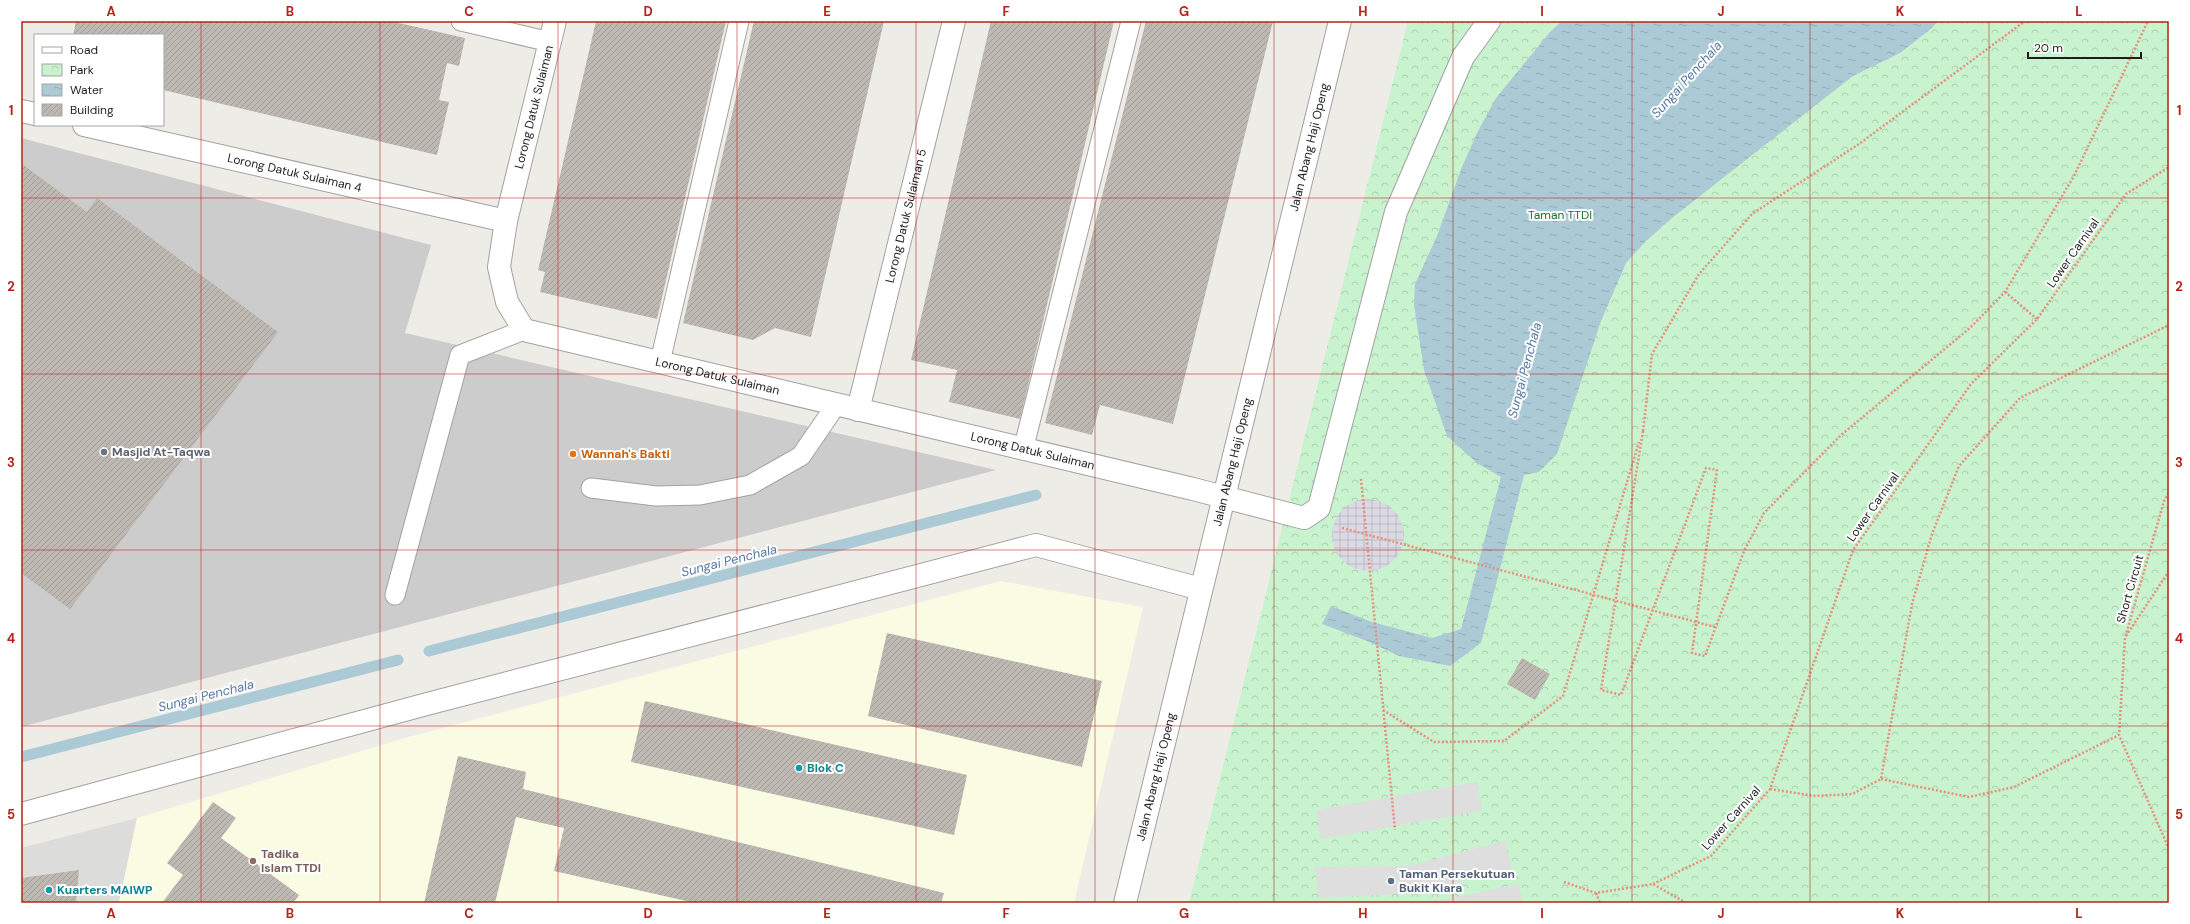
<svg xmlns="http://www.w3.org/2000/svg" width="2190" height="924" font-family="'DM Sans',sans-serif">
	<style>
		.residential { fill: #dcdcdb }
		.education { fill: #f9fbe2 }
		.religious { fill: #ccc }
		.park { fill: url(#park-crowns) }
		.parking { fill: #dedede }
		.plaza { fill: url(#plaza-grid) }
		.water { fill: url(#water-ripples) }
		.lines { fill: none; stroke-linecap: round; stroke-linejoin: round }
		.stream { stroke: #abcad6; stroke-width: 11 }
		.building { fill: url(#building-hatch) }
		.lane-casing { stroke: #a2a2a2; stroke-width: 21 }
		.street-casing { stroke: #a2a2a2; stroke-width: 24 }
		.path { stroke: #e98f7c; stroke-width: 2.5; stroke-dasharray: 2 2; stroke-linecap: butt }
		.lane { stroke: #fff; stroke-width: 19 }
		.street { stroke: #fff; stroke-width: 22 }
		.grid { fill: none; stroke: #b52318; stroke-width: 1; stroke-opacity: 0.55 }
		.worship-dot { fill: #6b7280; stroke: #fff; stroke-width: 1.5 }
		.food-dot { fill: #e8710a; stroke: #fff; stroke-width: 1.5 }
		.culture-dot { fill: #0f9aa8; stroke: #fff; stroke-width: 1.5 }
		.education-dot { fill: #8d6e63; stroke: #fff; stroke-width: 1.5 }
		.service-dot { fill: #5c6f8a; stroke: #fff; stroke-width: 1.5 }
		.labels { text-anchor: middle; stroke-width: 4; stroke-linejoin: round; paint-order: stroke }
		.street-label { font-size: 12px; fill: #1e1e1e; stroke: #fff }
		.park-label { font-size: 12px; fill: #197026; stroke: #fff }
		.worship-label { font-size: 12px; font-weight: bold; fill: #5b616d; stroke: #fff; text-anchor: start }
		.food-label { font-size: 12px; font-weight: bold; fill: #c56008; stroke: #fff; text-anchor: start }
		.culture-label { font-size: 12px; font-weight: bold; fill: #0d838f; stroke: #fff; text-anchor: start }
		.education-label { font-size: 12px; font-weight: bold; fill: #785e54; stroke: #fff; text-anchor: start }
		.service-label { font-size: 12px; font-weight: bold; fill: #4e5e75; stroke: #fff; text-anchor: start }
		.water-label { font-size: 13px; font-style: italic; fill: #5677a3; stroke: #fff }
		.neatline { fill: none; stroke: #b52318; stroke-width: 1.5 }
		.grid-label { font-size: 13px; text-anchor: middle; font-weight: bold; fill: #b52318 }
	</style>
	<defs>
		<pattern id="park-crowns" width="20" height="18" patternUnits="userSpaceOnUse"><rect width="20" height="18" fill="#c8f3ce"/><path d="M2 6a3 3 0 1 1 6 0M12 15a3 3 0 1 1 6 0" fill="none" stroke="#abd0b0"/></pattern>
		<pattern id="plaza-grid" width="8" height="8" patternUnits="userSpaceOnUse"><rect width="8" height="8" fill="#dbdae4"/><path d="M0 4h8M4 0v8" fill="none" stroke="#bcbbc3"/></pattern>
		<pattern id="water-ripples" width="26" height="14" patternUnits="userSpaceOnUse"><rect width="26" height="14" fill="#abcad6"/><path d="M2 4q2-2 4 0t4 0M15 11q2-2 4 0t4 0" fill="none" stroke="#93adb7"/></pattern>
		<pattern id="building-hatch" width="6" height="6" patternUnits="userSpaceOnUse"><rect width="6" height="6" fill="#beb8b3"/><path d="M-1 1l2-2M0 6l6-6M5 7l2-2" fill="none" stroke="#a39e9a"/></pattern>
	</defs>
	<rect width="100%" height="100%" fill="#eeece6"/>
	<path class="residential" d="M137,818L119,903H21V848Z"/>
	<path class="education" d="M1001,581L1143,607L1074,903H119L137,818L405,738Z"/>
	<path class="religious" d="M21,138L431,245L405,333L996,470L21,727Z"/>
	<path class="park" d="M1408,21H2169V903H1189Z"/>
	<path class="parking" d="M1477,782L1482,811L1321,839L1316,810Z
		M1505,841L1512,869L1417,893L1318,898L1315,867L1407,866Z
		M1519,884L1523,903H1391L1442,900Z"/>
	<path class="plaza" d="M1332 535a36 36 0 1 1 72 0a36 36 0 1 1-72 0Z"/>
	<path class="water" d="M1562,21H1938L1932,28L1900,53L1853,76L1672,218L1646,241L1626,263L1601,321L1557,454L1539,472L1524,475L1481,643L1450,666L1399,656L1367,641L1322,624L1331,606L1372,622L1432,638L1461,629L1501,477L1477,463L1447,436L1424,370L1414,305L1415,284L1437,236L1462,167L1477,133L1496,98L1550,32Z"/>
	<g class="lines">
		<path class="stream" d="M429,651L1036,495
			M21,757L398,660"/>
	</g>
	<path class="building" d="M76,21H390L465,38L459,66L447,63L439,100L449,102L437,155L163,90V35H73Z
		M596,21H726L657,319L540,292L545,272L538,270Z
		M754,21H884L811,337L775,328L753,340L683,323Z
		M991,21H1114L1020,419L949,402L957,370L911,360Z
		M1146,21H1273L1173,424L1100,405L1092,435L1045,423Z
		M22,164L87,212L97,198L278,332L70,609L21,573Z
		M887,633L1102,681L1082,767L868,716Z
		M1522,658L1550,674L1535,700L1507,684Z
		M645,701L967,775L954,835L631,762Z
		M458,756L526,772L523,789L944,893L941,903H695L554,871L564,828L516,817L495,903H424Z
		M213,802L236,818L221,838L299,895L293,903H162L183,875L167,863Z
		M79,870L76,903H21V878Z"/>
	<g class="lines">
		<g class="lane-casing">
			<path id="lane" d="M461,21L550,42
				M660,362L739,21
				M1023,450L1131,21
				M591,488L656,496L700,495L750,485L801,456L836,405
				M395,595L460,355L524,330"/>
		</g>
		<g class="street-casing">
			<g id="street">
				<path id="s1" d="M555,21L506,221L499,267L507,302L524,330L1193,489L1304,518L1319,508L1396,212L1463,57L1489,21"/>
				<path d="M21,111L35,114"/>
				<path id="s2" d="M84,125L506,221"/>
				<path id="s3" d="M858,410L954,21"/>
				<path d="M21,814L427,704L1036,545L1201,589"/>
				<path id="s4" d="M1125,903L1340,21"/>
			</g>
		</g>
		<path class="path" d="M2005,292L2037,319
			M1643,431L1601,690L1621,695L1706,468L1717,470L1692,653L1705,656L1744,551L1764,513L1841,435L1970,328L2005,292L2074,176L2148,21
			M1643,431L1652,354L1699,274L1752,214L1859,144L2025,21
			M1361,479L1395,830
			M2169,493L2164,501L2125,638L2119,735L2169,849
			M1342,528L1715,627
			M2126,636L2169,571
			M1383,710L1434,742L1504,741L1563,696L1639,442
			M1881,779L1969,797L2014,787L2119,735
			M1770,789L1815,796L1852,794L1881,779L1912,604L1932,534L1959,466L2020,398L2169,325
			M1564,882L1596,893L1653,884L1686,903
			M1653,884L1711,856L1770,789L1853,550L1971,384L2037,319L2126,194L2169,167
			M1596,893L1600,903"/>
		<use href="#lane" class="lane"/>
		<use href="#street" class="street"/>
	</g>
	<path class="grid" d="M201,21V903M380,21V903M558,21V903M737,21V903M916,21V903M1095,21V903M1274,21V903M1453,21V903M1632,21V903M1810,21V903M1989,21V903M21,198H2169M21,374H2169M21,550H2169M21,726H2169"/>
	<circle class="worship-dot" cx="104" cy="452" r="4"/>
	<circle class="food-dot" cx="573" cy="454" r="4"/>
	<g class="culture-dot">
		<circle cx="799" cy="768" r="4"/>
		<circle cx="49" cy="890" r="4"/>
	</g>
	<circle class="education-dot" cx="253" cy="861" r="4"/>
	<circle class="service-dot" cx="1391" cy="881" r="4"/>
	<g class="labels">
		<g class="street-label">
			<text transform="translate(534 107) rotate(-76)" y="4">Lorong Datuk Sulaiman</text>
			<text dy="4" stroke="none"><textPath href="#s4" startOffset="778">Jalan Abang Haji Openg</textPath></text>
			<text dy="4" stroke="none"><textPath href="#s2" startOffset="216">Lorong Datuk Sulaiman 4</textPath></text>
			<text dy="4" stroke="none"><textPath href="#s3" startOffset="200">Lorong Datuk Sulaiman 5</textPath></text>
			<text transform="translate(2073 253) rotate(-55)" y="4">Lower Carnival</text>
			<text dy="4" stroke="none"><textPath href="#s1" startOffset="520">Lorong Datuk Sulaiman</textPath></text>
			<text dy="4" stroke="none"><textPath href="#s1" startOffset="844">Lorong Datuk Sulaiman</textPath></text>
			<text dy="4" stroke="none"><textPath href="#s4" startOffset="454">Jalan Abang Haji Openg</textPath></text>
			<text transform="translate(1873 507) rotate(-55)" y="4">Lower Carnival</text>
			<text transform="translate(2130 589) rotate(-74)" y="4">Short Circuit</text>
			<text dy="4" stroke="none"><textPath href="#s4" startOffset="130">Jalan Abang Haji Openg</textPath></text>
			<text transform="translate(1731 818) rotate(-48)" y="4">Lower Carnival</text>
		</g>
		<g class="park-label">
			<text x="1560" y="219">Taman TTDI</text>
		</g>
		<g class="worship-label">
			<text x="112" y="456">Masjid At-Taqwa</text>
		</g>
		<g class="food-label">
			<text x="581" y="458">Wannah's Bakti</text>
		</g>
		<g class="culture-label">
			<text x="807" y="772">Blok C</text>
			<text x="57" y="894">Kuarters MAIWP</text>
		</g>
		<g class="education-label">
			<text x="261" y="858">Tadika<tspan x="261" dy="14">Islam TTDI</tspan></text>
		</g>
		<g class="service-label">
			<text x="1399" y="878">Taman Persekutuan<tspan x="1399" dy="14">Bukit Kiara</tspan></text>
		</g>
		<g class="water-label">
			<text transform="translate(1686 79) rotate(-48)" y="5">Sungai Penchala</text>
			<text transform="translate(1524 370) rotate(-75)" y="5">Sungai Penchala</text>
			<text transform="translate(729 560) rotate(-14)" y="5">Sungai Penchala</text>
			<text transform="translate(206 695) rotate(-14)" y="5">Sungai Penchala</text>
		</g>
	</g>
	<rect width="2190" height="924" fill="none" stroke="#ffffff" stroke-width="44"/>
	<rect x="34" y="34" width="130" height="92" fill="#ffffff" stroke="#a5a5a5"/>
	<rect x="42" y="47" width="20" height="6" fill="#ffffff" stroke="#a5a5a5"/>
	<text x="70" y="54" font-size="12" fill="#1e1e1e">Road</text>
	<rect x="42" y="64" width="20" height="12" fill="url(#park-crowns)" stroke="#a5a5a5"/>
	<text x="70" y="74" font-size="12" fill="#1e1e1e">Park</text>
	<rect x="42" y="84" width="20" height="12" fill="url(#water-ripples)" stroke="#a5a5a5"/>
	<text x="70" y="94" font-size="12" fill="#1e1e1e">Water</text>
	<rect x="42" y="104" width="20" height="12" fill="url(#building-hatch)" stroke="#a5a5a5"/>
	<text x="70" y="114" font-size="12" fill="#1e1e1e">Building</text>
	<path d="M2028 52v6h113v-6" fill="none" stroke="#1e1e1e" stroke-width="2"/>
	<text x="2034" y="52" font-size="12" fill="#1e1e1e" stroke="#ffffff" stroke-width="3" paint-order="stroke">20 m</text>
	<rect x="22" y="22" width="2146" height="880" class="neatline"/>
	<g class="grid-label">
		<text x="111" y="16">A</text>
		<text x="290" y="16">B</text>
		<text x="469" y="16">C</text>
		<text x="648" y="16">D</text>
		<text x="827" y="16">E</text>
		<text x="1006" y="16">F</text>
		<text x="1184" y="16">G</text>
		<text x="1363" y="16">H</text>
		<text x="1542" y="16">I</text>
		<text x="1721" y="16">J</text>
		<text x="1900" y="16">K</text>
		<text x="2079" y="16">L</text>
		<text x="11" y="115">1</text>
		<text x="2179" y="115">1</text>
		<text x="11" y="291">2</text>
		<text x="2179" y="291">2</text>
		<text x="11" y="467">3</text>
		<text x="2179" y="467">3</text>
		<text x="11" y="643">4</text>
		<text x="2179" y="643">4</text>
		<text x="11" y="819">5</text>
		<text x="2179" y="819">5</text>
		<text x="111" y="918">A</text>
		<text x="290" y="918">B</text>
		<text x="469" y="918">C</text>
		<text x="648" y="918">D</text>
		<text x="827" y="918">E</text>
		<text x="1006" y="918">F</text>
		<text x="1184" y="918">G</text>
		<text x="1363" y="918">H</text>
		<text x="1542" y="918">I</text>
		<text x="1721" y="918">J</text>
		<text x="1900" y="918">K</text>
		<text x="2079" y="918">L</text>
	</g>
</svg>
